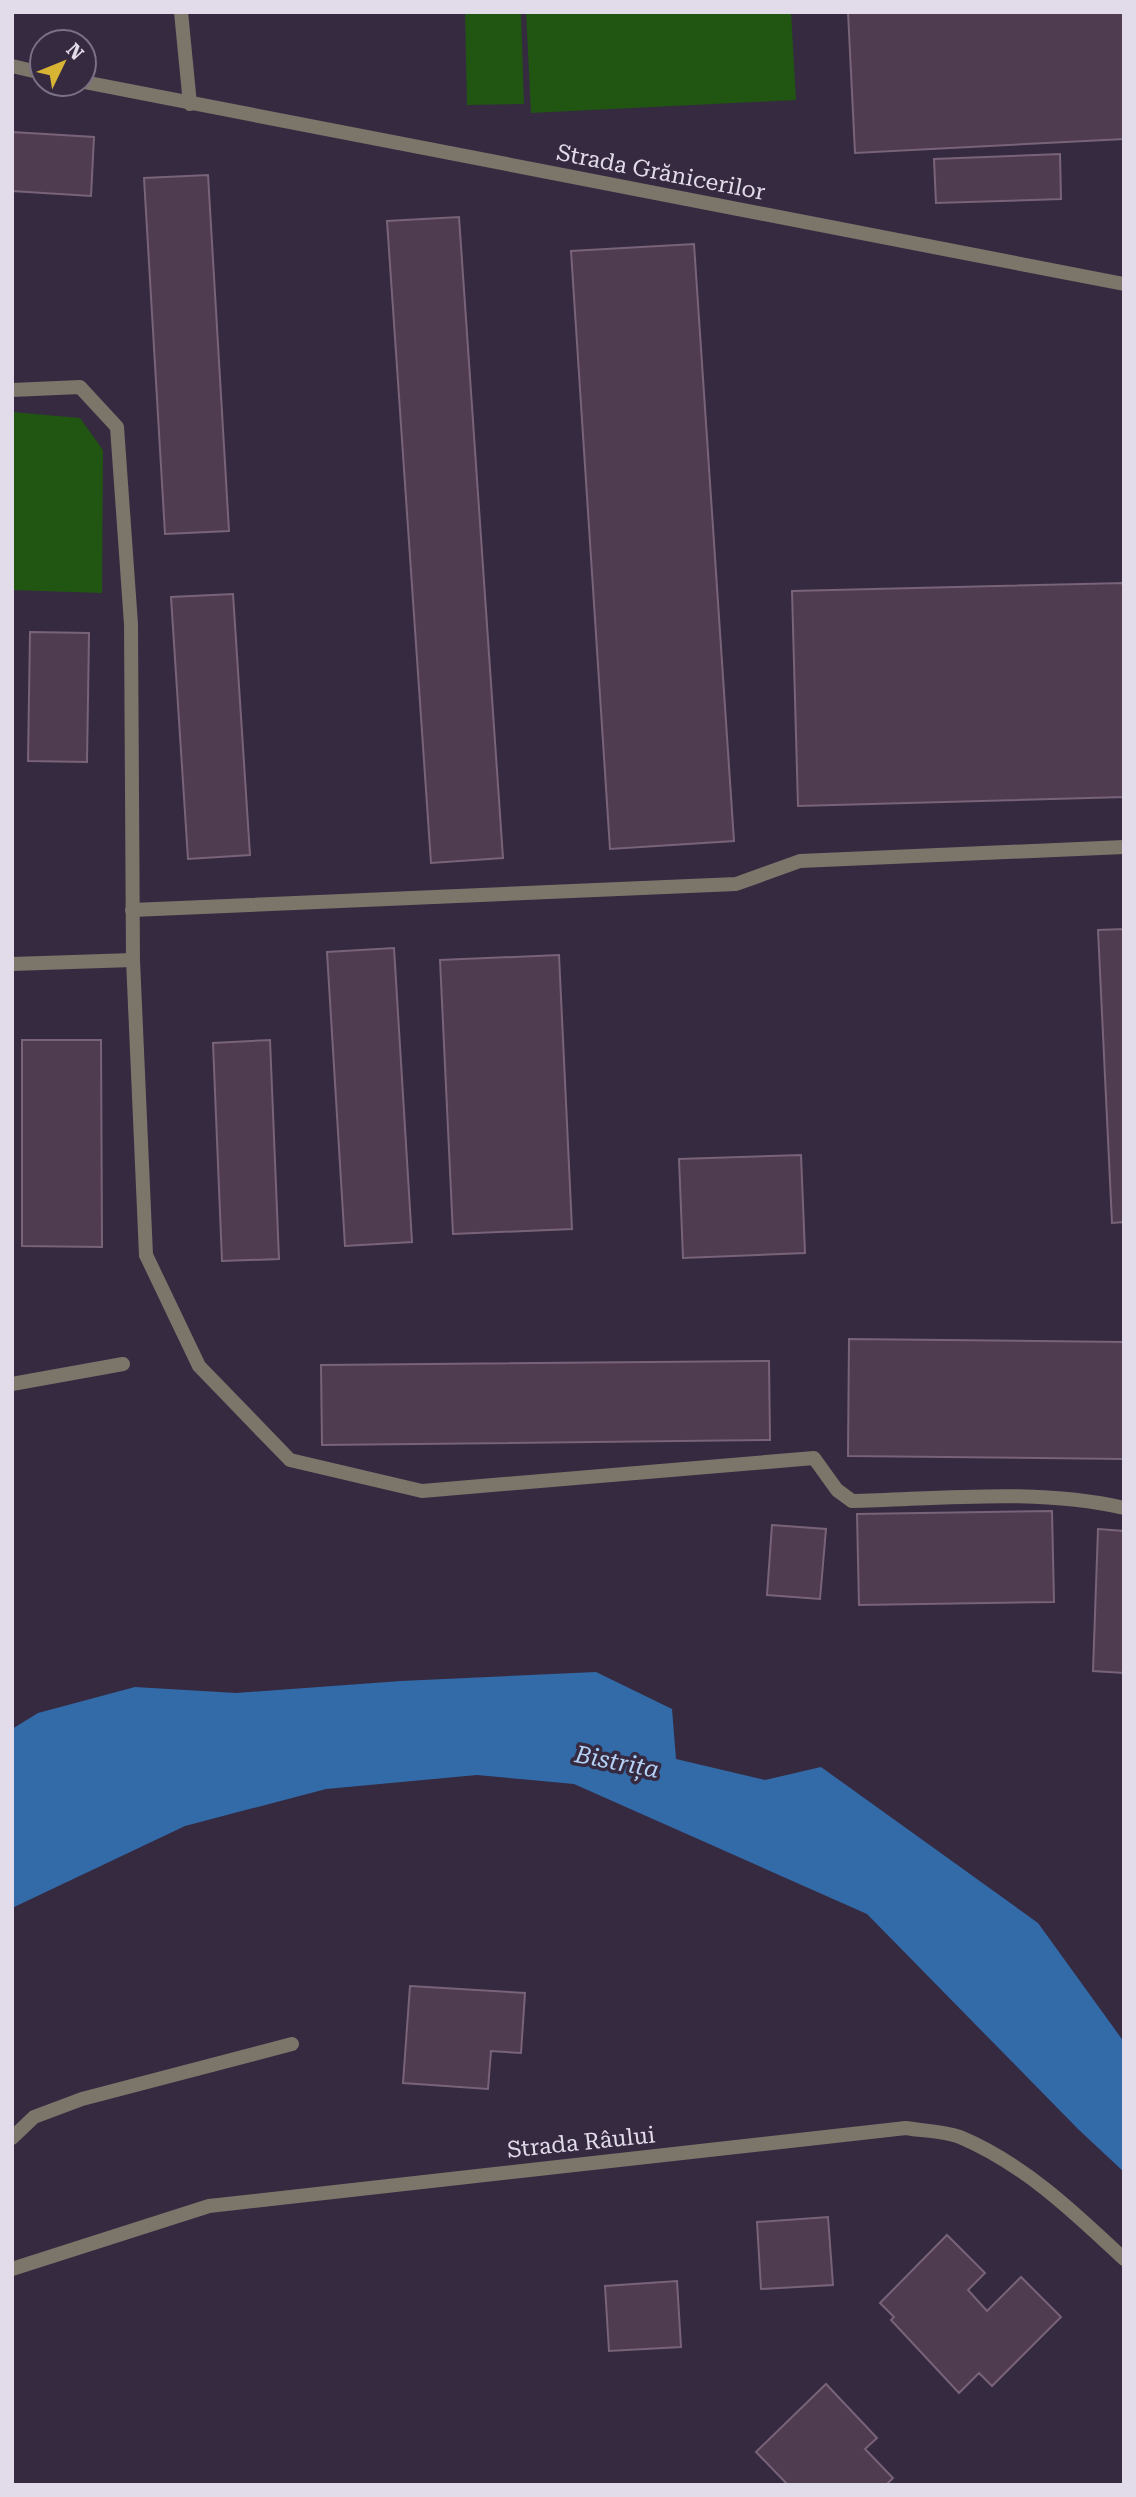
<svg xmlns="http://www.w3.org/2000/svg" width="1136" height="2497" font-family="'Roboto Serif',serif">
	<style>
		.green { fill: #205512 }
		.water { fill: #336ba9 }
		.building { fill: #4f3c50; stroke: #786379; stroke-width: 2 }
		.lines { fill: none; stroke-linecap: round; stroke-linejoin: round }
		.service { stroke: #7c756a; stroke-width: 14 }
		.minor { stroke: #7c756a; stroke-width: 14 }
		.labels { text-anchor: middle; stroke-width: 7; stroke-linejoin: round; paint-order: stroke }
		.street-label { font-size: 23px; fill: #e2dbe9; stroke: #362a41 }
		.water-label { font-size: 24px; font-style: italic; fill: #b5d2f5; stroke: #362a41 }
	</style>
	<rect width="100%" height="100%" fill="#362a41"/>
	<path class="green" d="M465,12H521L524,104L467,105Z
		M526,12H791L796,100L531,113Z
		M12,412L80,418L103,450L102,593L12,590Z"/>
	<path class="water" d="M596,1672L672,1709L676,1759L765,1780L821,1767L1038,1923L1124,2042V2172L1078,2129L867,1914L574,1784L477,1775L326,1789L185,1826L12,1908V1729L38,1713L135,1687L236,1693L401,1681Z"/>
	<path class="building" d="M848,12H1124V139L855,153Z
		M12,132L94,137L91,196L12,191Z
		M1060,154L1061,199L936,203L934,159Z
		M208,175L229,531L165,534L144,178Z
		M459,217L503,858L431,863L387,221Z
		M694,244L734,841L610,849L571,251Z
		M1124,583V797L798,806L792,591Z
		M233,594L250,855L188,859L171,597Z
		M30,632L89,633L87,762L28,761Z
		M1124,929V1222L1112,1223L1098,930Z
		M394,948L412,1242L345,1246L327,952Z
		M559,955L572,1229L453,1234L440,960Z
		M22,1040H101L102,1247L22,1246Z
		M270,1040L279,1259L222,1261L213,1043Z
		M801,1155L805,1253L683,1258L679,1159Z
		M849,1339L1124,1342V1459L848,1456Z
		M769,1361L770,1440L322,1445L321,1365Z
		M1052,1511L1054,1602L859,1605L857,1514Z
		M772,1525L826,1529L820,1599L767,1595Z
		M1098,1529L1124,1531V1673L1093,1671Z
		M410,1986L525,1993L521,2053L491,2051L488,2089L403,2083Z
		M828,2217L833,2285L761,2289L757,2222Z
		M947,2235L985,2273L968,2290L987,2311L1021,2277L1061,2317L992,2386L979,2373L959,2393L891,2320L894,2317L880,2303Z
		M677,2281L681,2347L609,2351L605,2286Z
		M826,2384L877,2438L865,2449L893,2478L886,2485H788L756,2452Z"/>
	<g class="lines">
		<path class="service" d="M132,910L736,884L800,861L1124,847
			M146,1255L199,1366L290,1460L422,1491L814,1458L837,1490L852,1501C940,1499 1037,1488 1124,1508
			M12,2138L34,2117L82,2099L292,2044"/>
		<path class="minor" d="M181,12L190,104
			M12,66L42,73
			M84,82L1124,284
			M12,390L80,387L117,427L131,624L133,960L146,1255
			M12,964L133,960
			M12,1384L123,1364
			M12,2269L209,2206L906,2128C923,2131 944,2131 960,2137C1024,2164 1074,2212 1124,2259"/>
	</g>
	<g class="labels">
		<g class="street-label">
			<text transform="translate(661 172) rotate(11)" y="8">Strada Grănicerilor</text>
			<text transform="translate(581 2142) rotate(-6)" y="8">Strada Râului</text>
		</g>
		<g class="water-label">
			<text transform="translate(617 1762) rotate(11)" y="8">Bistrița</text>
		</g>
	</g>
	<rect width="1136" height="2497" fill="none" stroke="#e2dbe9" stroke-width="28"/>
	<g transform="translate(63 63) rotate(47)"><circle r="33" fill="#362a41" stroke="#7b7184" stroke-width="2"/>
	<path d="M0-5L12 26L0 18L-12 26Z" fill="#d8b434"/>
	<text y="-10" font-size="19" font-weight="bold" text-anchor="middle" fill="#e2dbe9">N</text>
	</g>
</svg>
